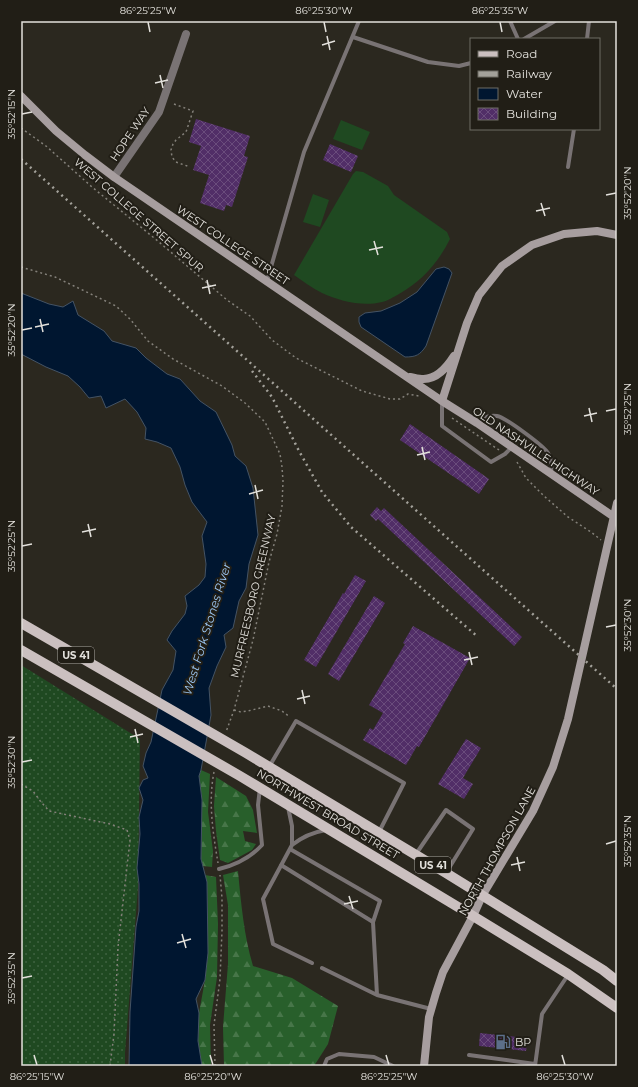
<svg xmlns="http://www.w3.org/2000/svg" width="638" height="1087" font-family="Montserrat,sans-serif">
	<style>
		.grass { fill: url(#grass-dots) }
		.forest { fill: url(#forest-firs) }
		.pitch { fill: #1f4921 }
		.water { fill: #001630; stroke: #445364 }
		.building { fill: url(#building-cross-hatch) }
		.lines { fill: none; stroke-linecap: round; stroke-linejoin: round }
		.path { stroke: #84817a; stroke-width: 1.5; stroke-dasharray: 2 3; stroke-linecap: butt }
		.lane { stroke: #797374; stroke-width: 4 }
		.street { stroke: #797374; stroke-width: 8 }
		.secondary { stroke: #a79e9f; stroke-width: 8 }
		.primary { stroke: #cbc0c0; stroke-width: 10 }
		.rail { stroke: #a3a19a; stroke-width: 2.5; stroke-dasharray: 2 4; stroke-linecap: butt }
		.ticks { fill: none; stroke: #e3e1dc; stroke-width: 1.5 }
		.labels { text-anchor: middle; stroke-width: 4; stroke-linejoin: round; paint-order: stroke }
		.shield { fill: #211e16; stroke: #a9a6a1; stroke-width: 1 }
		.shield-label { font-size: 10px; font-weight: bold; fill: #e3e1dc }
		.street-label { font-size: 11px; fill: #e3e1dc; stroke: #211e16 }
		.poi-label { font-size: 11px; fill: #e3e1dc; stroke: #211e16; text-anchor: start }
		.water-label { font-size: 12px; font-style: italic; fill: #9ec9f6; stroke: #211e16 }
		.neatline { fill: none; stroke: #e3e1dc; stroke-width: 1.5 }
		.ticks-label { font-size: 10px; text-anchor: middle; fill: #e3e1dc }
	</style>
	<defs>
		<pattern id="grass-dots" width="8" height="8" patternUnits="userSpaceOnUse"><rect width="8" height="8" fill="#1f4921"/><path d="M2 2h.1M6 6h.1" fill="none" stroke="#3f6341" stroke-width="1.8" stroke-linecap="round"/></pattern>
		<pattern id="forest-firs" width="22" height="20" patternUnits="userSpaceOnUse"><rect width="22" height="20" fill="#285f2b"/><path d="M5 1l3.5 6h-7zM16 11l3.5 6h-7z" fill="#477649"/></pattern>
		<pattern id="building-cross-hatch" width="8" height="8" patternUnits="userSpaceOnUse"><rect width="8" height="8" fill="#512e67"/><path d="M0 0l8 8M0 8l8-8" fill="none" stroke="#6a4c7c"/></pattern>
	</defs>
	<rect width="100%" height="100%" fill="#2b281f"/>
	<path class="grass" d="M21,665L140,739L138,887L125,1053V1066H21Z"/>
	<path class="forest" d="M201,770L210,774L208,812L213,851L212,867L203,866L201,859L202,800L199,776Z
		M216,777L246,796L253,810L257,833L243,831L245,841L256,844L252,850L228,863L220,860L216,831L214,806Z
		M238,871C241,903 244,936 253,966L292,978L338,1006L328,1044L314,1066H224L223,1027L228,964V905L223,875Z
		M205,875L216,877L218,924L217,977L210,1025L211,1066H202L198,1041L199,1013L205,980L208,953L207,882Z"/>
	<path class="pitch" d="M341,120L370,132L362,150L333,139Z
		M356,171L363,172L388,186L394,195L447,232L450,239C438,263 422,281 399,294C393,297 388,301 382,302C362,307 340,301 322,293C312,288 303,281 294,275L353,174Z
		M313,194L329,200L320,227L303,222Z"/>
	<path class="water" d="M444,267L449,269L452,273L426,346C420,355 416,357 405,357L361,327L359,322V317L365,313L381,311L400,303L417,292L436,269Z
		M21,293L49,304L63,307L73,301L78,315L104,331L112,341L136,348L146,358L167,374L180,379L200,401L216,412L232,445L235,456L246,466L253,488L258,535L249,564L246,588L239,601L233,628L224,635L226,647L217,666L209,688L211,715L201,770L199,776L202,800L201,859L207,882L208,953L205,980L196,999L199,1013L198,1041L202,1066H129L130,1012L136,927L139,911V884L137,868L140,834L139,817L143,800L139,788L143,780L148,778L143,766L146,753L151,742L162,690L173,670L176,651L167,640L172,631L185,614L187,606L185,596L199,585L205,577L206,564L202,536L207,522L192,502L185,485L180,467L171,448L157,442L145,439L146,428L137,412L125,399L106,408L101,396L89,398L80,387L68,376L46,367L21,354Z"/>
	<path class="building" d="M196,119L250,136L244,156L248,157L232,207L226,205L224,211L200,203L209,175L193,170L201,146L189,142Z
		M330,144L358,156L351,172L323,160Z
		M410,424L489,479L479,494L400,440Z
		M377,507L381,511L384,508L522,637L514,646L378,519L376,521L370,515Z
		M355,575L366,581L316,667L304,660L343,593L344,594Z
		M374,596L385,603L339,681L328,674Z
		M413,626L470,658L419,747L417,746L406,765L363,740L370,728L373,730L383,713L369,705L405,644L403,643Z
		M466,739L481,748L463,778L473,784L464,799L438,784Z
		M480,1033L528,1038L526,1051L479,1046Z"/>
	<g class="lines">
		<path class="path" d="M174,104L193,111L186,132L176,140L173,144L171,150L172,157L176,162L190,167
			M21,128L46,146L92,187L159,242L227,300L250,316L272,340L296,358L362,391L390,399H400L408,394L419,396
			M21,267L55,277L116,306L130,319L148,341L173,359L222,386L245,403L265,422L280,454L282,467L283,481L282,506L277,534L269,562L253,640L234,710L226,732
			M452,418L499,450
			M517,462L526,478L544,496L568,517L591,532L601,540
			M234,710L241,712L248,711L268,706L282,711L290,717
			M214,772C208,802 213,833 218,863
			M21,784L33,791L41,802L49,811L110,824L127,830L130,840L118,947L114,1034L110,1066
			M215,1066L214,1025L220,979L222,931V898L220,875"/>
		<path class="lane" d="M510,21L518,39
			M353,37L428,62L459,66L471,63
			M524,39L555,21
			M587,39L589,21
			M568,167L574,129
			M267,281L304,152L359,21
			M442,401V426L491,462L505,454L512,447
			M478,423C483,417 489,415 497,416C505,417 544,446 548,453C552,460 552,466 551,474
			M269,767L296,721L404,783L379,832
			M288,807L292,826V845L263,899L273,944L312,963
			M292,845C302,837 314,832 326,830
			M290,849L380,901L373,922
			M416,854L446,810L473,829L446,873
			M281,865L373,922L377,995
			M219,869C235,865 251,857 262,845L258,805L260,788
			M322,968L377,995L431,1009
			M469,1055L535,1064
			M324,1066L327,1059L339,1054L374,1057L393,1066
			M535,1066L542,1014L568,975"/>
		<path class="street" d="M114,177L159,112L186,34"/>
		<path class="secondary" d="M21,96L56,131L85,155L114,177L442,401L477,423L617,519
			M410,377C414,378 418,379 422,379C437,380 447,367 454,356
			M442,401L467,323L479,295L502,266L532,245L564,234L597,231L617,235
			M424,1066L429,1017L436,993L443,972L473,916L482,896L533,811L553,767L568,719L617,503"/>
		<path class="primary" d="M21,623L246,753L446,873L603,970L617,981
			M21,650L240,776L473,916L568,974L617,1008"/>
		<path class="rail" d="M21,159L617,689
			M252,371L272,397L299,451L322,492L351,527L478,637"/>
	</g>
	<path class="ticks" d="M148,22L150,32M324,22L326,32M500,22L502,32M327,36L330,50M322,45L335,41M160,75L163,88M155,83L168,80M22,114L32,112M606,195L616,193M541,203L545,216M536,211L550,208M374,241L378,255M369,250L383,247M207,280L210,294M202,288L216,285M40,319L43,332M35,327L49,324M22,330L32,328M589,408L592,422M606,411L616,409M584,416L597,413M422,447L425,460M417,455L430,452M255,485L258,499M249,494L263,490M88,524L91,537M82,532L96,529M22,546L32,544M606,627L616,625M469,652L472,665M464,660L478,657M302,690L305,704M297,699L310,696M135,729L138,743M130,737L143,734M22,762L32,760M606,844L616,841M517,857L520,871M511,865L525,862M349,896L353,909M344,904L358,901M182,934L186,948M177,943L191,939M22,978L32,976M34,1055L37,1065M210,1055L213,1065M386,1055L389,1065M562,1055L565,1065"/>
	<defs>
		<g id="fuel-bare" transform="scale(1.2)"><path d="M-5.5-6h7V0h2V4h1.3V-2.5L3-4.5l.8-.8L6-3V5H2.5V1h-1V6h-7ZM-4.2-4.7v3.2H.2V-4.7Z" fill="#5c6f8a" stroke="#211e16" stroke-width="2.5" paint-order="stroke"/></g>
	</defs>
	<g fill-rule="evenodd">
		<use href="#fuel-bare" x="503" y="1042"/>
	</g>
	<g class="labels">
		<g class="shield">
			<rect x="58" y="647" width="36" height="16" rx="3"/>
			<rect x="415" y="857" width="36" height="16" rx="3"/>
		</g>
		<g class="shield-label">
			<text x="76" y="659">US 41</text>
			<text x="433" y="869">US 41</text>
		</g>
		<g class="street-label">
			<text transform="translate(130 134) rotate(-56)" y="4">HOPE WAY</text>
			<text transform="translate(139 215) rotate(41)" y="4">WEST COLLEGE STREET SPUR</text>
			<text transform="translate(233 245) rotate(34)" y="4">WEST COLLEGE STREET</text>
			<text transform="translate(536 451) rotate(34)" y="4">OLD NASHVILLE HIGHWAY</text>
			<text transform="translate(253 596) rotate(-77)" y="4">MURFREESBORO GREENWAY</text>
			<text transform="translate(328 814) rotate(31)" y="4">NORTHWEST BROAD STREET</text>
			<text transform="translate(497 851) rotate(-61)" y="4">NORTH THOMPSON LANE</text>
		</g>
		<g class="poi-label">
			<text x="515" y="1046">BP</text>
		</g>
		<g class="water-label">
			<text transform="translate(207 629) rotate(-73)" y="4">West Fork Stones River</text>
		</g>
	</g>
	<rect width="638" height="1087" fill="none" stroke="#211e16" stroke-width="44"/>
	<rect x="470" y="38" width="130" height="92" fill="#211e16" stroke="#6f6c65"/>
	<rect x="478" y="51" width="20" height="6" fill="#cbc0c0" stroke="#6f6c65"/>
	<text x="506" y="58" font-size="12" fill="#e3e1dc">Road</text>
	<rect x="478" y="71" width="20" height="6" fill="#a3a19a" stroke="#6f6c65"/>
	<text x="506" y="78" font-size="12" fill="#e3e1dc">Railway</text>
	<rect x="478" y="88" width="20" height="12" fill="#001630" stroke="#6f6c65"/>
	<text x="506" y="98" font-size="12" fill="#e3e1dc">Water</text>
	<rect x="478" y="108" width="20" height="12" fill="url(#building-cross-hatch)" stroke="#6f6c65"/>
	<text x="506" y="118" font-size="12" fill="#e3e1dc">Building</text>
	<rect x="22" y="22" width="594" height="1043" class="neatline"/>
	<g class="ticks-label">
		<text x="148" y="14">86°25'25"W</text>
		<text x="324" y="14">86°25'30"W</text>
		<text x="500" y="14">86°25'35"W</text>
		<text transform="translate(11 114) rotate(-90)" y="4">35°52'15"N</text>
		<text transform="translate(627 193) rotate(-90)" y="4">35°52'20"N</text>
		<text transform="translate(11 330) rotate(-90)" y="4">35°52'20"N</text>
		<text transform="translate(627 409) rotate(-90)" y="4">35°52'25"N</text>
		<text transform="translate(11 546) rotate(-90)" y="4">35°52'25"N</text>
		<text transform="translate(627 625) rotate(-90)" y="4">35°52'30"N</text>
		<text transform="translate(11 762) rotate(-90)" y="4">35°52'30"N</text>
		<text transform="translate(627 841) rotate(-90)" y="4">35°52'35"N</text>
		<text transform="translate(11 978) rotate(-90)" y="4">35°52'35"N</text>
		<text x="37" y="1080">86°25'15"W</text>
		<text x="213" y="1080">86°25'20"W</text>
		<text x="389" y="1080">86°25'25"W</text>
		<text x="565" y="1080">86°25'30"W</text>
	</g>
</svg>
